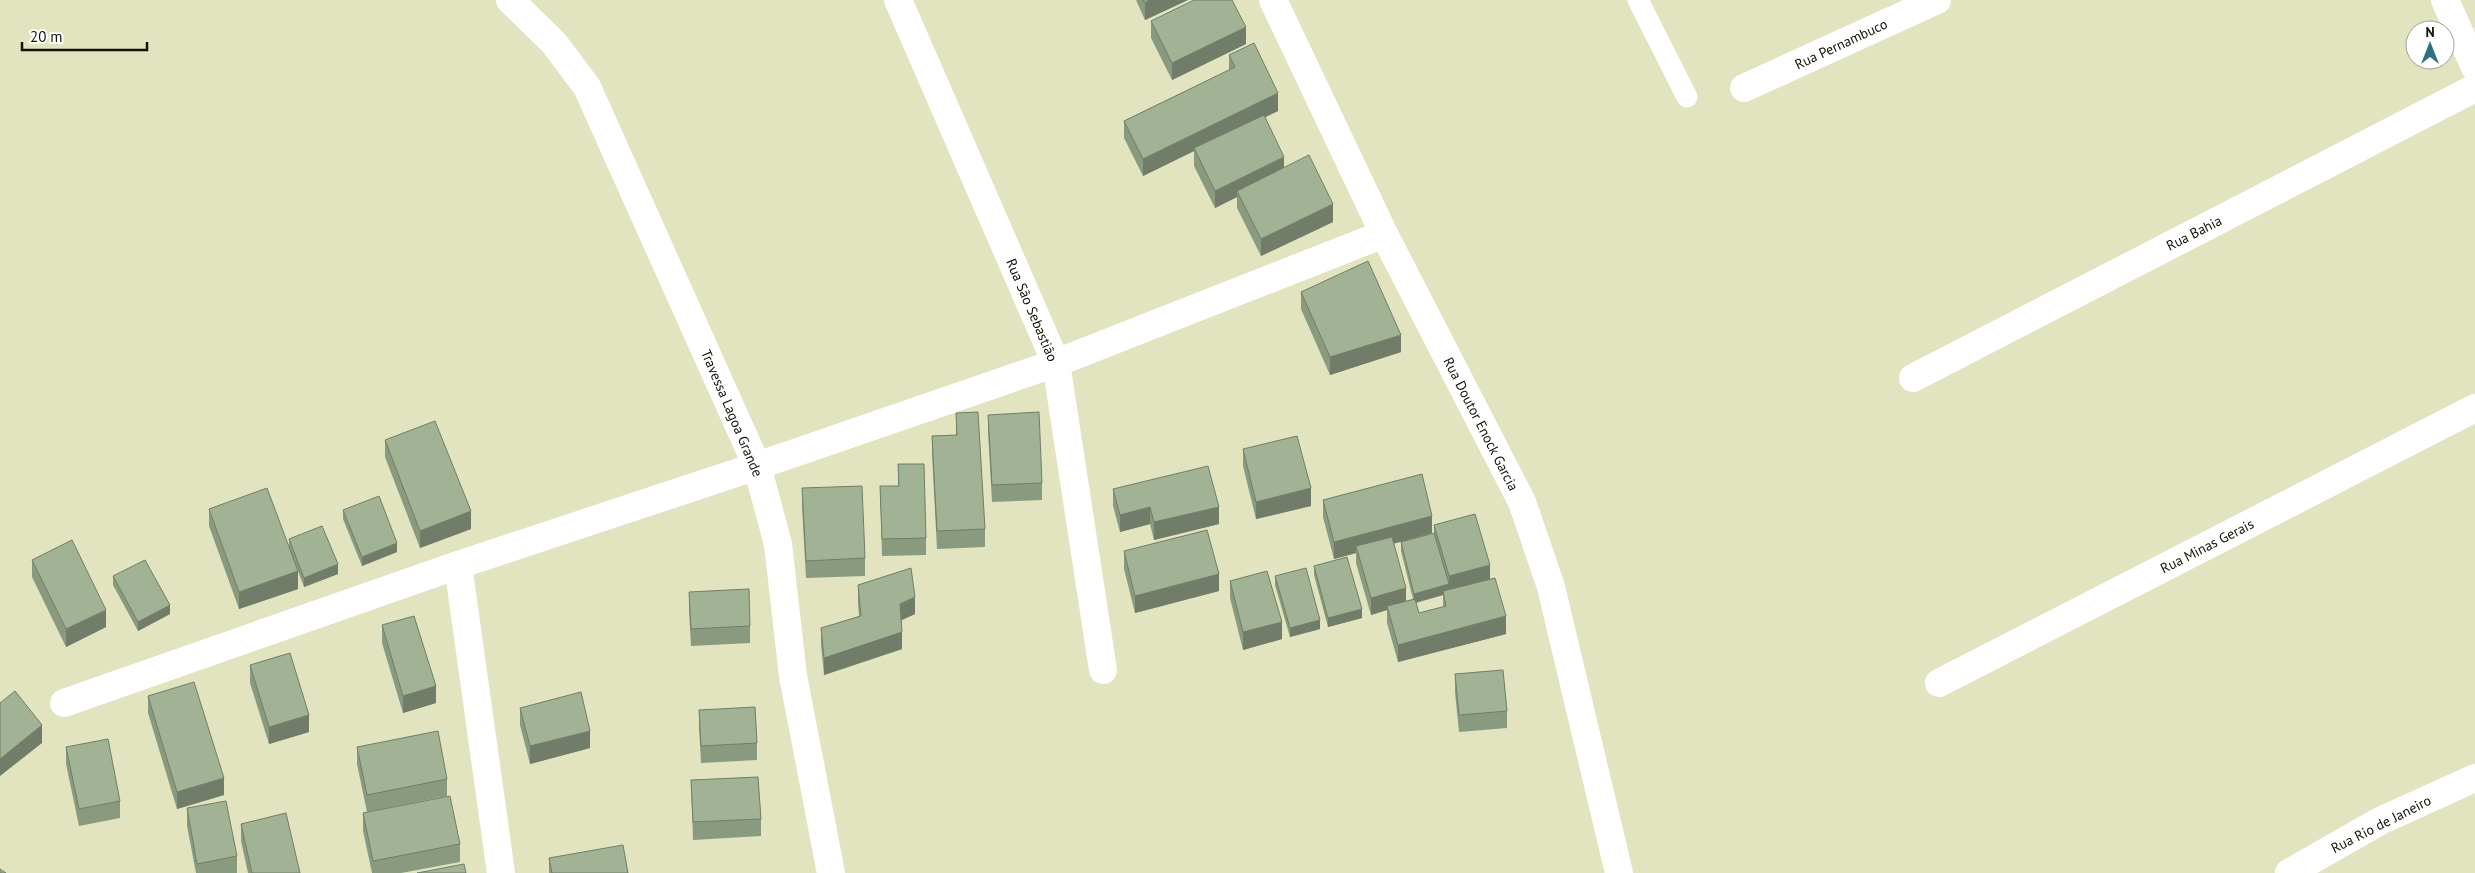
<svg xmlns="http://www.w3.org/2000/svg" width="2475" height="873" font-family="'PT Sans',sans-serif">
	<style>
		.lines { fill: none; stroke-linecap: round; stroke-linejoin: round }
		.lane { stroke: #fff; stroke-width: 21 }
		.street { stroke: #fff; stroke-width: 28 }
		.secondary { stroke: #fff; stroke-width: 28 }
		.wall { fill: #8a9a7f; fill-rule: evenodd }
		.shaded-wall { fill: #717d68 }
		.building { fill: #a1b394; stroke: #717d68 }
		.labels { text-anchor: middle; stroke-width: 5; stroke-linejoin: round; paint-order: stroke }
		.street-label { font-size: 14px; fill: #111206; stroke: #fff }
	</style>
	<rect width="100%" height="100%" fill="#e1e4bf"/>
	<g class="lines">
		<path class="lane" d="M1638,0L1687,97"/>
		<path class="street" d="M510,0L554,43L587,87L757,466L778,544L793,676L831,873
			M898,0L1056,363L1103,670
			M2445,0L2475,67
			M1744,88L1937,0
			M1913,378L2475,88
			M458,565L501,873
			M1939,683L2475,408
			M64,703L458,565L757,466L1056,363L1384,234
			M2289,873L2380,821L2475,778"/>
		<path class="secondary" d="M1273,0L1384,234L1522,502L1551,587L1619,873"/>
	</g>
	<path class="wall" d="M1136,0H1188L1145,20Z
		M1151,21L1246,44L1172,80L1151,38Z
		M1229,55L1278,111L1265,117L1284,168L1333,222L1261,256L1237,208V197L1215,208L1194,166V151L1143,176L1124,138V121L1229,70Z
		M1301,292L1401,352L1330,375L1301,309Z
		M956,413L985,529V547L937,549L932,453V436L956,435Z
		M988,415L1042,483V500L992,502L988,432Z
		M385,440L471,529L420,548L385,457Z
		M1243,449L1311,506L1256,519L1243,466Z
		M898,464L926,538V555L882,556L880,486H898Z
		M802,488L865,558V576L806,578L802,506Z
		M1113,489L1219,524L1154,540L1150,524L1120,532L1113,506Z
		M1323,500L1432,533L1393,544L1406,601L1413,599L1401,551V542L1434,533V525L1490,579L1506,634L1398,662L1387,623V610L1371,615L1356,563V553L1334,559L1323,517ZM1443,595V607L1419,613L1416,603Z
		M209,509L289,547V539L338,574L304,587L293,558L298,589L239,609L209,526Z
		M343,510L397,552L362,566L343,519Z
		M1124,551L1219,591L1135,613L1124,569Z
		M32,560L106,627L66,647L32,577Z
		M1314,566L1362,618L1328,627L1314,575Z
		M113,576L170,614L138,631L113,585Z
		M1275,576L1320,629L1290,637L1275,585Z
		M1230,581L1282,639L1243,650L1230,598Z
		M858,585L915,614L901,620L902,649L824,675L821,645V628L859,616L858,603Z
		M689,592L750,626V643L691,646L689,609Z
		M382,625L436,703L403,713L382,643Z
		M250,665L309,732L269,744L250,683Z
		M1455,674L1507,711V728L1459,732L1455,692Z
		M148,696L224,795L177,809L148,713Z
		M520,708L590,748L530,764L520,725Z
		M699,710L757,743V760L701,763L699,727Z
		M66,747L120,801V818L79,826L66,764Z
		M357,747L447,779V796L367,812L357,764Z
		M691,780L761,819V836L693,840Z
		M187,808L237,856V873H196L187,826Z
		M363,813L460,844V862L401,873H372L363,831Z
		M241,824L300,873H248L241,841Z
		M549,858L628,873H549Z"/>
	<path class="shaded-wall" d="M1150,0H1188L1145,20V3Z
		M1246,27V44L1172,80V63Z
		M1278,93V111L1195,151L1194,148V151L1143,176V159Z
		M1284,157V174L1237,191V197L1215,208V191Z
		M1333,204V222L1261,256V239Z
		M1401,335V352L1330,375V357Z
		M1311,488V506L1256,519V502Z
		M1150,507V524L1120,532V515Z
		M1219,507V524L1154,540V522Z
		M471,511V529L420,548V531Z
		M1432,516V533L1358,553L1356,546V553L1334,559V542Z
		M397,543V552L362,566V557Z
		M338,564V574L304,587V578Z
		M1490,565V583L1443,591V595L1414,603V594L1449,584V576Z
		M298,571V589L239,609V592Z
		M1219,574V591L1135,613V596Z
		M1406,588V605L1387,606V610L1371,615V598Z
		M915,597V614L900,621V604Z
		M170,605V614L138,631V622Z
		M1362,609V618L1328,627V618Z
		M106,610V627L66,647V629Z
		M1506,616V634L1398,662V645Z
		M1320,620V629L1290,637V628Z
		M1282,622V639L1243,650V632Z
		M902,632V649L824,675V658Z
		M436,686V703L403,713V696Z
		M309,715V732L269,744V727Z
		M42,725V743L0,776V759Z
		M590,731V748L530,764V746Z
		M224,778V795L177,809V792Z"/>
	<path class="building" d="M1143,0H1150L1145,3Z
		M1194,0H1232L1246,27L1172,63L1151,21Z
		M1254,43L1278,93L1143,159L1124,121L1235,67L1229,55Z
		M1264,115L1284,157L1215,191L1194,148Z
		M1309,155L1333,204L1261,239L1237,191Z
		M1368,261L1401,335L1330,357L1301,292Z
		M978,412L985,529L937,531L932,436L957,435L956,413Z
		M1039,412L1042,483L992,485L988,415Z
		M435,421L471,511L420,531L385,440Z
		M1297,436L1311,488L1256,502L1243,449Z
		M898,464H924L926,538L882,539L880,486H899Z
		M1208,466L1219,507L1154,522L1150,507L1120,515L1113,489Z
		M1422,474L1432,516L1334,542L1323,500Z
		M862,486L865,558L806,561L802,488Z
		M267,488L298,571L239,592L209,509Z
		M379,496L397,543L362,557L343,510Z
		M1475,514L1490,565L1449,576L1434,525Z
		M322,526L338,564L304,578L289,539Z
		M1207,530L1219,574L1135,596L1124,551Z
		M1434,533L1449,584L1414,594L1401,542Z
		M1392,537L1406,588L1371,598L1356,546Z
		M72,540L106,610L66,629L32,560Z
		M1347,557L1362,609L1328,618L1314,566Z
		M145,560L170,605L138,622L113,576Z
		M911,568L915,597L900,604L902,632L824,658L821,628L861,616L858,585Z
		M1306,568L1320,620L1290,628L1275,576Z
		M1267,571L1282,622L1243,632L1230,581Z
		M1495,578L1506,616L1398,645L1387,606L1415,599L1419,613L1446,606L1443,591Z
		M749,589L750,626L691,629L689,592Z
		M414,616L436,686L403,696L382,625Z
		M290,653L309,715L269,727L250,665Z
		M1503,670L1507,711L1459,715L1455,674Z
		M194,682L224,778L177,792L148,696Z
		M15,691L42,725L0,759V703Z
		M581,692L590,731L530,746L520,708Z
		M755,707L757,743L701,746L699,710Z
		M438,731L447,779L367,795L357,747Z
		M108,739L120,801L79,809L66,747Z
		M758,777L761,819L693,822L691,780Z
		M450,796L460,844L373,861L363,813Z
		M226,801L237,856L197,864L187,808Z
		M286,813L300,873H252L241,824Z
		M623,845L628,873H552L549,858Z
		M464,864L466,873H417Z
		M0,869L6,873H0Z"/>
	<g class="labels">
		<g class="street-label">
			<text transform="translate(1841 44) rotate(-25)" y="5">Rua Pernambuco</text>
			<text transform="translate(2194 233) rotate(-27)" y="5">Rua Bahia</text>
			<text transform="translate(1032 310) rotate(67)" y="5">Rua São Sebastião</text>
			<text transform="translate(732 413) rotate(67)" y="5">Travessa Lagoa Grande</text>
			<text transform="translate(1481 424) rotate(63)" y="5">Rua Doutor Enock Garcia</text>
			<text transform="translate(2207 546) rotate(-27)" y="5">Rua Minas Gerais</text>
			<text transform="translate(2381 824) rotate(-27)" y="5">Rua Rio de Janeiro</text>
		</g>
	</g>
	<g transform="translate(2430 45)"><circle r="24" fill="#ffffff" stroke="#a0a09b"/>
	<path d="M0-4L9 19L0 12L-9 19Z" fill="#2e7182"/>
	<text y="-8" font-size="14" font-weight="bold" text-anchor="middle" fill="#111206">N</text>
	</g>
	<path d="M22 42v8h125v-8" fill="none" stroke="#111206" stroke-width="2.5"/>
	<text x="30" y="42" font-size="15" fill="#111206" stroke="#ffffff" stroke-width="4" paint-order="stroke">20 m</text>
</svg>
